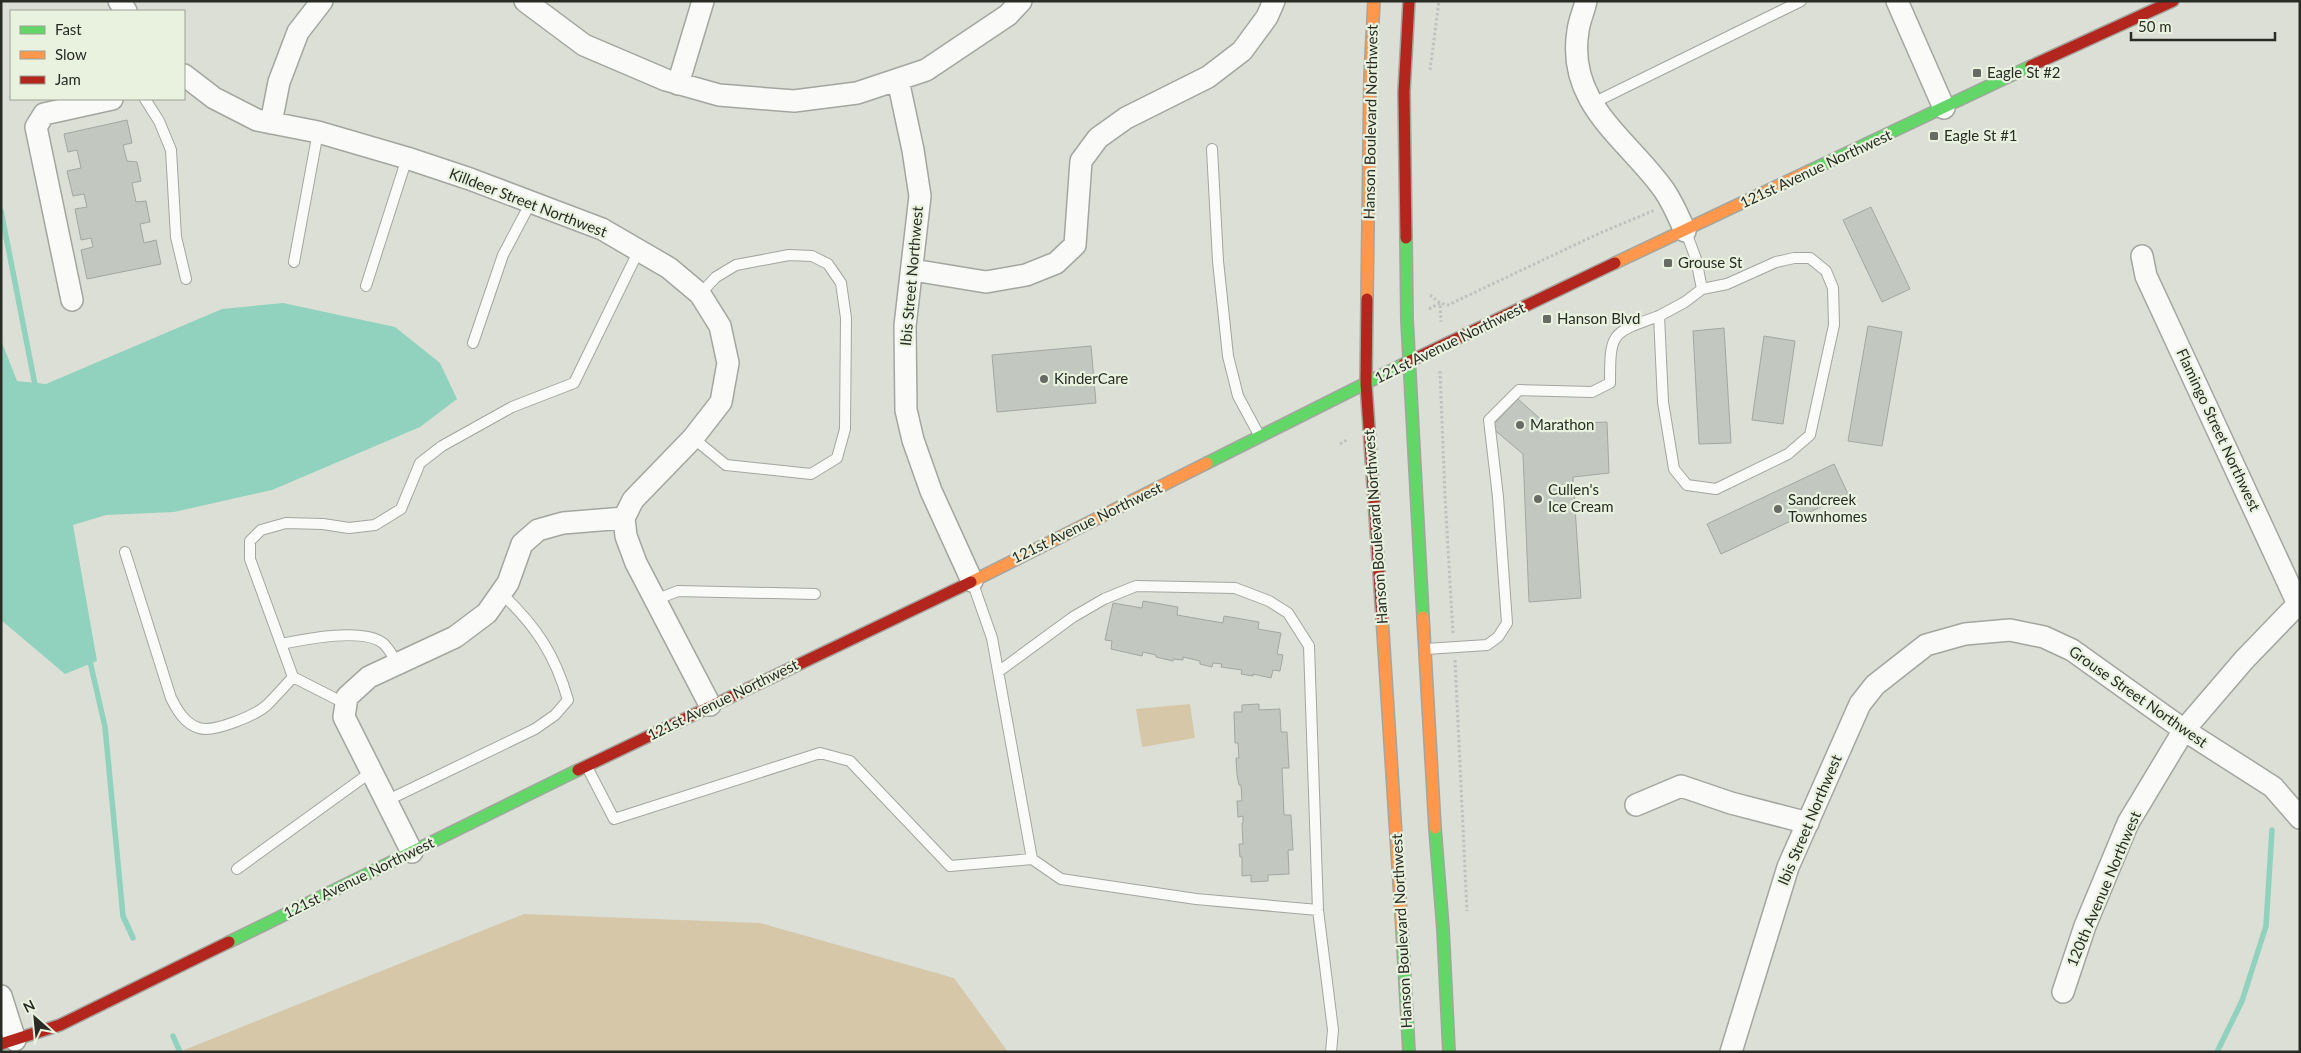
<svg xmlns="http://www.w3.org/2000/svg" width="2301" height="1053" font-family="Lato,sans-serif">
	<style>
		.green { fill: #d6c7a9 }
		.water { fill: #90d2be }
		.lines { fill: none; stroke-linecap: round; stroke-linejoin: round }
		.stream { stroke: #90d2be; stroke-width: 5.5 }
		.building { fill: #c2c7c0; stroke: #a2a7a1 }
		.lane-casing { stroke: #a3a69f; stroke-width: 12 }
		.street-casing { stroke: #a3a69f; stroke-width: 24 }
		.fast-casing { stroke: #a3a69f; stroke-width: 14 }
		.slow-casing { stroke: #a3a69f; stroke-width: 14 }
		.jam-casing { stroke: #a3a69f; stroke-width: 14 }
		.path { stroke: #c0c1bf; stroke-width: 3; stroke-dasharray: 2.5 2.5; stroke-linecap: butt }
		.lane { stroke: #fafaf9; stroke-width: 10 }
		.street { stroke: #fafaf9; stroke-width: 21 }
		.fast { stroke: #63d668; stroke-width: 11 }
		.slow { stroke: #ff974d; stroke-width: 11 }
		.jam { stroke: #b3261e; stroke-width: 11 }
		.poi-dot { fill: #676b63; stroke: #e9f1df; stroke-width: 2 }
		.labels { text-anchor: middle; stroke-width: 4.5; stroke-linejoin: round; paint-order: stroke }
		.poi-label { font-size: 15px; fill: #292c25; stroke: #e9f1df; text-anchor: start }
		.street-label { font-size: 15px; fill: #292c25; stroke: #e9f1df }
	</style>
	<rect width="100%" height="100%" fill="#dbdfd6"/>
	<path class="green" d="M1190,704L1195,738L1142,747L1136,709Z
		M524,914L760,923L954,978L1008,1052H179Z"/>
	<path class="water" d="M283,303L395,327L440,363L457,399L420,427L272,490L174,512L106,515L73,525L97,661L65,674L1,620V340L17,381L46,384L222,309Z"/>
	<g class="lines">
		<path class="stream" d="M1,211L36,390
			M89,657L105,727L123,916L133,938
			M173,1036L180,1052
			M2217,1052L2242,1001L2266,926L2272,830"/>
	</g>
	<path class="building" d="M127,120L132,143L123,145L127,161L137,162L141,181L132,183L136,202L146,201L150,222L140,224L144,243L156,240L161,264L87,279L81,250L93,247L91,238L81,240L75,209L87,207L84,194L73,196L67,171L81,168L77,150L68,152L64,134Z
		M1871,207L1910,289L1882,302L1843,220Z
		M1868,326L1902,332L1882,446L1848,441Z
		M1724,328L1731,443L1699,444L1693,331Z
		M1764,336L1795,341L1783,424L1752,420Z
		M1091,346L1096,403L997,412L992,355Z
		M1518,399L1547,425L1607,422L1609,473L1573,477L1581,598L1529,602L1523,454L1491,427Z
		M1834,464L1848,494L1721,554L1707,524Z
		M1143,601L1178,607L1177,615L1223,623L1224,616L1259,622L1258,629L1281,633L1277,654L1283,655L1280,671L1273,670L1271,678L1253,674V676L1241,674L1242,670L1221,667L1222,664L1213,663L1212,667L1200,664V661L1183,657V660L1173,659V661L1156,657V655L1143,652L1142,656L1111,649L1112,641L1105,640L1113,603L1142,608Z
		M1259,704V710L1280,709L1281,732H1287L1289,768H1282L1284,815H1291L1293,850H1288L1289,874L1268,875V881L1251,882V875L1242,876V857H1240L1239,844H1243L1242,823H1243V816L1238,817L1237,801H1242L1241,785H1239L1237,775L1236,758H1239L1238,743H1235L1234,712H1242V705Z"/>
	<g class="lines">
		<g class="lane-casing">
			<path id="lane" d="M145,99L159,121L171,150L176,237L186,279
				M1591,104L1801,1
				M1212,149L1218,261L1228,356L1238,396L1259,435
				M1686,232L1696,259L1702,289
				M1794,258H1810L1826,271L1833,288L1834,325L1810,435L1788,454L1716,489L1687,485L1674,469L1663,402L1659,316L1685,302L1702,289L1727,284L1776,262Z
				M294,262L318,132
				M366,286L407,158
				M473,343L503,255L531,202
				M693,438L726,465L811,474L837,458L845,429L846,318L841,283L828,264L812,256L789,255L736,265L716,277L700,294
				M125,552L171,698C177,710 185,724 199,728C214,733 256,715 267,705C276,696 285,686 293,677
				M972,581L992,638L1032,859L1061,879L1196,899L1318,910
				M655,600L678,591L815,594
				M281,644C305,639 365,627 384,644C389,649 393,657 398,663
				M1426,649L1487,645L1498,637L1507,623L1498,497L1489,420L1519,390L1592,392L1610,383C1610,332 1611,333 1659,316
				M998,672L1073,617L1104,599L1136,586L1235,588L1269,601L1288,613L1309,646L1318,910L1333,1030L1331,1052
				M346,704L293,677L250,559V541L261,530L286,523L323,524L349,528L375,525L401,509L420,463L442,446L512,407L574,383L639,250
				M587,767L614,819L820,753L850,761L950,866L1032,859
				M386,801L535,729L555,715L568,700C555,654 535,625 501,593
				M237,869L371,772"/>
		</g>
		<g class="street-casing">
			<path id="street" d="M119,1L126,11
				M525,1L584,45L666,80L719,95L794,101L857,93L926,70L1008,15L1021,1
				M1586,1C1584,11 1579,21 1578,31C1566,104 1628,139 1664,190C1673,203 1679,218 1685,231
				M1897,1L1944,108
				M184,75L214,98L257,120L318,132L407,158L470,179L602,229L669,268L700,294L720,326L728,363L721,402L693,438L633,500L624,518L626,536L636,563L710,705
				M898,80L913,150L920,196L905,326L906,410L913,440L931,491L972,581
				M678,84L703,1
				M271,123L279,82L298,32L322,1
				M2142,256L2146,276L2298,604
				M913,270L986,282L1026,275L1056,263L1075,245L1081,161L1098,138L1126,118L1208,77L1242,51L1267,17L1274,1
				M72,300L36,127L44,114L112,99
				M1636,805L1681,786L1731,803L1808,823
				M412,852L344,717L347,697L369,677L455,637L487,613L508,583L522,544L538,530L563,523L624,518
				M2063,992L2085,926L2128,823L2184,730L2244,660L2300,602
				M1,996L15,1040
				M1731,1052L1788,867L1860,704L1875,685L1926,645L1965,634L2010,630L2044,637L2072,650L2184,730L2273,787L2300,818"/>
		</g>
		<g class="fast-casing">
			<path id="fast" d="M1809,171L2031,66
				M1406,238L1407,320L1423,617
				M1207,463L1404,364
				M1435,828L1443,929L1449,1052
				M1402,929L1409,1052
				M229,942L578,770"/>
		</g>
		<g class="slow-casing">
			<path id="slow" d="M1615,263L1809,171
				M1367,299L1370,76L1374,1
				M971,582L1207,463
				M1382,617L1402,929
				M1423,617L1435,828"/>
		</g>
		<g class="jam-casing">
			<path id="jam" d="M2031,66L2173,1
				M1406,238L1404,92L1409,1
				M1367,299L1366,384L1382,617
				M1404,364L1615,263
				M578,770L971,582
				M1,1044L60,1025L229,942"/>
		</g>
		<path class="path" d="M1430,70L1439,1
			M1430,295L1440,303L1448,305L1600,233L1655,210
			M1429,309L1440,303L1441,322
			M1440,371L1445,496L1453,634
			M1340,444L1347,440
			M1455,660L1467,911"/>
		<use href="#lane" class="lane"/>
		<use href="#street" class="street"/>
		<use href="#fast" class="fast"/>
		<use href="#slow" class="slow"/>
		<use href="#jam" class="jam"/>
	</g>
	<g class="poi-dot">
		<rect x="1972" y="68" width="10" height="10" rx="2.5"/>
		<rect x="1929" y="131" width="10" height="10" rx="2.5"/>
		<rect x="1663" y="258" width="10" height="10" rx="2.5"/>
		<rect x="1542" y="314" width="10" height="10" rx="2.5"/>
		<circle cx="1044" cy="379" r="5"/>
		<circle cx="1520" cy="425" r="5"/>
		<circle cx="1538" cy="499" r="5"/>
		<circle cx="1778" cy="509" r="5"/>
	</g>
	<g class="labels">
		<g class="poi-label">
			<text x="1987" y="78">Eagle St #2</text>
			<text x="1944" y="141">Eagle St #1</text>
			<text x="1678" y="268">Grouse St</text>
			<text x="1557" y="324">Hanson Blvd</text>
			<text x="1054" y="384">KinderCare</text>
			<text x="1530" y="430">Marathon</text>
			<text x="1548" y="495">Cullen's<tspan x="1548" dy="17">Ice Cream</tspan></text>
			<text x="1788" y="505">Sandcreek<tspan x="1788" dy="17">Townhomes</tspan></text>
		</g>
		<g class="street-label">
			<text transform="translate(1371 122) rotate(-89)" y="5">Hanson Boulevard Northwest</text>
			<text transform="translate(1816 169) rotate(-25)" y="5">121st Avenue Northwest</text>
			<text transform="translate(528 203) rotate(21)" y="5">Killdeer Street Northwest</text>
			<text transform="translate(912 276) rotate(-85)" y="5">Ibis Street Northwest</text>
			<text transform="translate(1450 343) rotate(-26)" y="5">121st Avenue Northwest</text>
			<text transform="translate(2218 430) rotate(65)" y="5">Flamingo Street Northwest</text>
			<text transform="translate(1087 523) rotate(-26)" y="5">121st Avenue Northwest</text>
			<text transform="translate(1376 527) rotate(-94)" y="5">Hanson Boulevard Northwest</text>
			<text transform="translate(2138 697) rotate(35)" y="5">Grouse Street Northwest</text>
			<text transform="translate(723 700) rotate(-26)" y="5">121st Avenue Northwest</text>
			<text transform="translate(1810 820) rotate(-67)" y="5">Ibis Street Northwest</text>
			<text transform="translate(359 878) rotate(-26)" y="5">121st Avenue Northwest</text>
			<text transform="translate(2104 889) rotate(-67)" y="5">120th Avenue Northwest</text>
			<text transform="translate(1402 931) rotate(-93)" y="5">Hanson Boulevard Northwest</text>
		</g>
	</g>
	<rect width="2301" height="1053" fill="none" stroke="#292c25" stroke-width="5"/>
	<rect x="10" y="10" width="175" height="90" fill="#e9f1df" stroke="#9ca295"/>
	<rect x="20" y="26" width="25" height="8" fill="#63d668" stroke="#9ca295"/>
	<text x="55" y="35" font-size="15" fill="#292c25">Fast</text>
	<rect x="20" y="51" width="25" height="8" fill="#ff974d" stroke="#9ca295"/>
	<text x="55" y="60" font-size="15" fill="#292c25">Slow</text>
	<rect x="20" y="76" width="25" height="8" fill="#b3261e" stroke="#9ca295"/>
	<text x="55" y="85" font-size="15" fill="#292c25">Jam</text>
	<g transform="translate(35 1018) rotate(333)" stroke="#e9f1df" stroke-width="4" paint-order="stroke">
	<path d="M0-4L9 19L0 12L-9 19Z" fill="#292c25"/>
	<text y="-8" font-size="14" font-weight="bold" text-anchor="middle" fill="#292c25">N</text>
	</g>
	<path d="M2131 32v8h144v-8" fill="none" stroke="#292c25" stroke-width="2.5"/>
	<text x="2138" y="32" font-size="15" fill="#292c25" stroke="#e9f1df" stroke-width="4" paint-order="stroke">50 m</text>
</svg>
